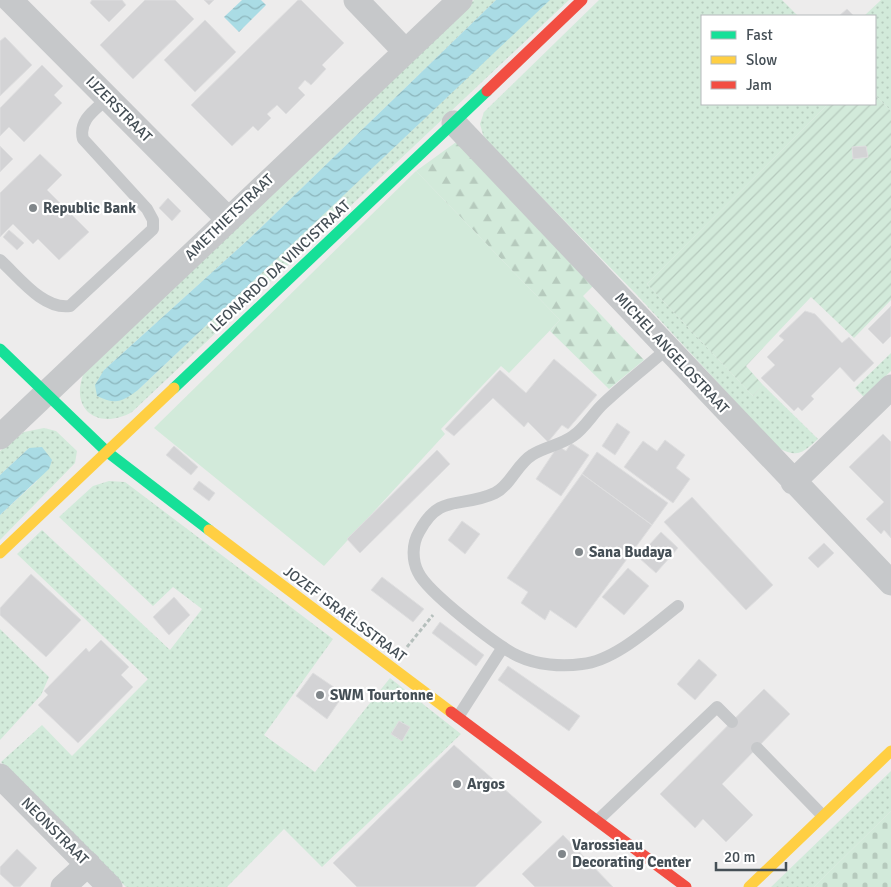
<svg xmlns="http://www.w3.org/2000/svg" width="891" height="887" font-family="Signika,sans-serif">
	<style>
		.grass { fill: url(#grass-dots) }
		.forest { fill: url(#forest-firs) }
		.cemetery { fill: url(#cemetery-stones) }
		.garden { fill: url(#garden-furrows) }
		.pitch { fill: #d2eada }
		.water { fill: url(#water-waves) }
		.building { fill: #d3d3d5; stroke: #dededf }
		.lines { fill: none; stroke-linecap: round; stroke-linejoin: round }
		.path { stroke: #b5bfbc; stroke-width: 3; stroke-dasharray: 4 2.5; stroke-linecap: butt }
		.lane { stroke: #c6c8ca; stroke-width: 12 }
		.street { stroke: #c6c8ca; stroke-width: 25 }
		.fast { stroke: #16e098; stroke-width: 11 }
		.slow { stroke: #ffcf43; stroke-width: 11 }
		.jam { stroke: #f24e42; stroke-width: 11 }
		.poi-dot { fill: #80868a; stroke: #fff; stroke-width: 2 }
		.labels { text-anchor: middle; stroke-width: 4.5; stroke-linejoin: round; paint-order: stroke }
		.street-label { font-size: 15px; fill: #454f56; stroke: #fff }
		.poi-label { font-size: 15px; font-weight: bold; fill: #454f56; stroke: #fff; text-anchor: start }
	</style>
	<defs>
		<pattern id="grass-dots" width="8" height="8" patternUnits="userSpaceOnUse" patternTransform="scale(1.25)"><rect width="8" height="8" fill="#d2eada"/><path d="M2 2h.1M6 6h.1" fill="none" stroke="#b6cabd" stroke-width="1.8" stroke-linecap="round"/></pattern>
		<pattern id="forest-firs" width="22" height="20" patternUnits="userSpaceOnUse" patternTransform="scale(1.25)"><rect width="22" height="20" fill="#d2eada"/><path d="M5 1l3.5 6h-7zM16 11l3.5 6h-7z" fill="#b6cabd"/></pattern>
		<pattern id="cemetery-stones" width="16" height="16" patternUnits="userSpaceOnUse" patternTransform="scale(1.25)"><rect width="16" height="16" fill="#d2eada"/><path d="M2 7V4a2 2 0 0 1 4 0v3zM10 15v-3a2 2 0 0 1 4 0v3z" fill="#b6cabd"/></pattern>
		<pattern id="garden-furrows" width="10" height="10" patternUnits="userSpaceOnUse" patternTransform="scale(1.25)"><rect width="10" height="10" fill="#d2eada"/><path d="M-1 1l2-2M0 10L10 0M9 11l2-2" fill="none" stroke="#b6cabd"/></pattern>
		<pattern id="water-waves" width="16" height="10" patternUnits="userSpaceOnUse" patternTransform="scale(1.25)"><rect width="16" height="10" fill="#aadce5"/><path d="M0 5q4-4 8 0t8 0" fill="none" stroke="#8cb5bc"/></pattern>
	</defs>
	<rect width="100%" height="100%" fill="#edecec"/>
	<path class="grass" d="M474,0H496L250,238L104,370L138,390L549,0H569L132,412C100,430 70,412 83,375Z
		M599,0H782L798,16H702V104H828L647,284L753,396L763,385L818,439C802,453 799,458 778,448L636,294L484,138L480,124L484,112Z
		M881,0H891V111L875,95V16H864Z
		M891,353V371L864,397L855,388Z
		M44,428L56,431L77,451L75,463L0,540V515L37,481L29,448L0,475V451L24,432Z
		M109,481L125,482L333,639L264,735L315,772L390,678L461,734L322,867L284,829L227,887H126L1,762L42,725L72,756L148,679L17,554L42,530L170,650L202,609L173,587L153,606L59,517L93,486Z
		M0,629L49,677L41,695L0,740Z
		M891,771V811L814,887H771Z"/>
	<path class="forest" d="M459,140L595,284L583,296L644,360L609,389L550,331L560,320L416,171Z"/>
	<path class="cemetery" d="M891,811V887H814Z"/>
	<path class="garden" d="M875,95L891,111V300L854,338L811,297L746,366L763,385L753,396L647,284L828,104H875Z"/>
	<path class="pitch" d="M416,171L560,320L509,373L501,366L441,429L445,434L324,566L154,428Z"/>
	<path class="water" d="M242,0H261L266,5L239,32L224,17Z
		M496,0H550L138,390C122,402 116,405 97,396L95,385L104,370L250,238Z
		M42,447L52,460L49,469L0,515V475L29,448Z"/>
	<path class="building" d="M92,0H122L126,5L109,22L90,3Z
		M145,0H175L194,19L133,79L100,45Z
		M204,0H214L209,5Z
		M298,0H301L344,43L322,65L326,69L311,85L305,80L298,88L305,95L286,114L277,105L267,114L271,118L258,131L253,126L232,146L191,105Z
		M847,9L854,16H839Z
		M205,20L236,52L195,92L164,60Z
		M5,37L32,65L0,96V41Z
		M42,65L63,86L54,95L62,103L24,142L9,127L0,136V108Z
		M0,146L13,159L0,172Z
		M866,146L868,157L853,159L852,147Z
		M40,154L62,175L47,190L89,232L59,260L38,239L33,244L13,224L0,237V193Z
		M168,198L181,211L172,221L159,208Z
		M9,230L24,243L17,250L3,237Z
		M891,306V336L883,344L868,329Z
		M805,311L815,314L842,343L849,337L874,363L854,382L840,367L811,396L814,399L802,411L798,407L794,411L761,378L775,365L767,357L784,340L779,336Z
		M554,359L597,395L568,429L562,425L548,442L528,422L524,427L493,398L454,436L445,429L500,370L526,393Z
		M617,423L630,432L615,455L602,446Z
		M883,434L891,442V538L884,530L881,534L866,519L884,502L849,467Z
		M665,440L685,455L676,468L690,479L673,503L624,467L643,441L657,451Z
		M571,443L589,455L561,496L536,479L558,446L566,451Z
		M174,446L198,467L191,475L166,455Z
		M437,450L450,464L360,553L347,539Z
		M597,452L668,503L652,525L582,474Z
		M582,474L652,525L576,628L550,610L545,620L521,603L528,592L507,578Z
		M199,481L215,493L209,501L193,489Z
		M692,497L773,585L746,610L664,522Z
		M462,521L480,534L465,554L448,540Z
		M661,532L678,548L656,573L638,557Z
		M824,543L834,553L818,568L808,558Z
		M628,568L649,586L624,615L602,597Z
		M31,574L81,620L46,657L0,615V608Z
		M382,577L424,609L413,622L371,590Z
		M174,597L190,615L169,635L153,617Z
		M440,622L484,655L476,666L432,633Z
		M101,640L129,667L121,675L133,687L78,743L38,705L48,695L44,691L86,648L89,652Z
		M699,659L717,675L695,700L677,684Z
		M508,666L580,716L569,731L498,680Z
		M313,673L344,694L327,719L296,696Z
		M764,689L790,714L722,784L753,815L726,842L703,819L695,828L660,794Z
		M399,721L410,727L402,741L391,734Z
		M454,745L542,822L475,887H357L333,863Z
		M563,835L613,887H535L522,874Z
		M17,849L37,868L20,887H14L0,874V867Z"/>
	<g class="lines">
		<path class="path" d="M407,647L433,615"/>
		<path class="lane" d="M0,260C19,277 43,310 70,306L153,229V220L147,209L83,139C78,120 95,110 108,98
			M667,349C646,367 624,384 604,403C593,413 585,428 573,436C561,445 544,447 532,455C517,464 510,486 495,493C461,509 440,492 419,532C412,544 412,560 418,572C427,592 497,646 518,656C537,665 562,667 582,664C615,661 652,626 678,606
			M458,717L503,647
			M757,748L822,815
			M598,820L717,707L732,722"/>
		<path class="street" d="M10,0L228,219
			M356,0L405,51
			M454,123L891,583
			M0,437L460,0
			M793,482L891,387
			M0,776L110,887
			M63,887L88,864"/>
		<path class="fast" d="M0,349L106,451L209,530
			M174,388L487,91"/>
		<path class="slow" d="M209,530L451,712
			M0,553L174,388
			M749,887L891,751"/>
		<path class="jam" d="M487,91L582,0
			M451,712L686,887"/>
	</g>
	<g class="poi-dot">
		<circle cx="33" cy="208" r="5"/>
		<circle cx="579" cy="552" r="5"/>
		<circle cx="320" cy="695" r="5"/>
		<circle cx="457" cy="784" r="5"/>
		<circle cx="562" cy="854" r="5"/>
	</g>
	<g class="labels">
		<g class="street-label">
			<text transform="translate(119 109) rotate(45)" y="5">IJZERSTRAAT</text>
			<text transform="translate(229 217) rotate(-44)" y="5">AMETHIETSTRAAT</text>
			<text transform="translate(280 266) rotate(-43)" y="5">LEONARDO DA VINCISTRAAT</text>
			<text transform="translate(672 353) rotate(47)" y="5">MICHEL ANGELOSTRAAT</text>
			<text transform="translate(345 614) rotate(37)" y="5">JOZEF ISRAËLSSTRAAT</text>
			<text transform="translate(55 831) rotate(45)" y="5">NEONSTRAAT</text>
		</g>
		<g class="poi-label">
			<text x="43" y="213">Republic Bank</text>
			<text x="589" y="557">Sana Budaya</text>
			<text x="330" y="700">SWM Tourtonne</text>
			<text x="467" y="789">Argos</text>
			<text x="572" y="850">Varossieau<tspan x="572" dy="17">Decorating Center</tspan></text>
		</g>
	</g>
	<rect x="701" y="15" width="175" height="90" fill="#ffffff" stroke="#b5b9bb"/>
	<rect x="711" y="31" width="25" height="8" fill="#16e098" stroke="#b5b9bb"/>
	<text x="746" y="40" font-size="15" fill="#454f56">Fast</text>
	<rect x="711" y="56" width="25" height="8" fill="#ffcf43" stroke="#b5b9bb"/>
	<text x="746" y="65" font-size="15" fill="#454f56">Slow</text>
	<rect x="711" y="81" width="25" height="8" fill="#f24e42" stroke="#b5b9bb"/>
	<text x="746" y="90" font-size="15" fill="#454f56">Jam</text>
	<path d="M716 862v8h70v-8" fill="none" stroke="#454f56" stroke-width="2.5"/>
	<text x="724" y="862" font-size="15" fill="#454f56" stroke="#ffffff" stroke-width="4" paint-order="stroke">20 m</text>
</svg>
